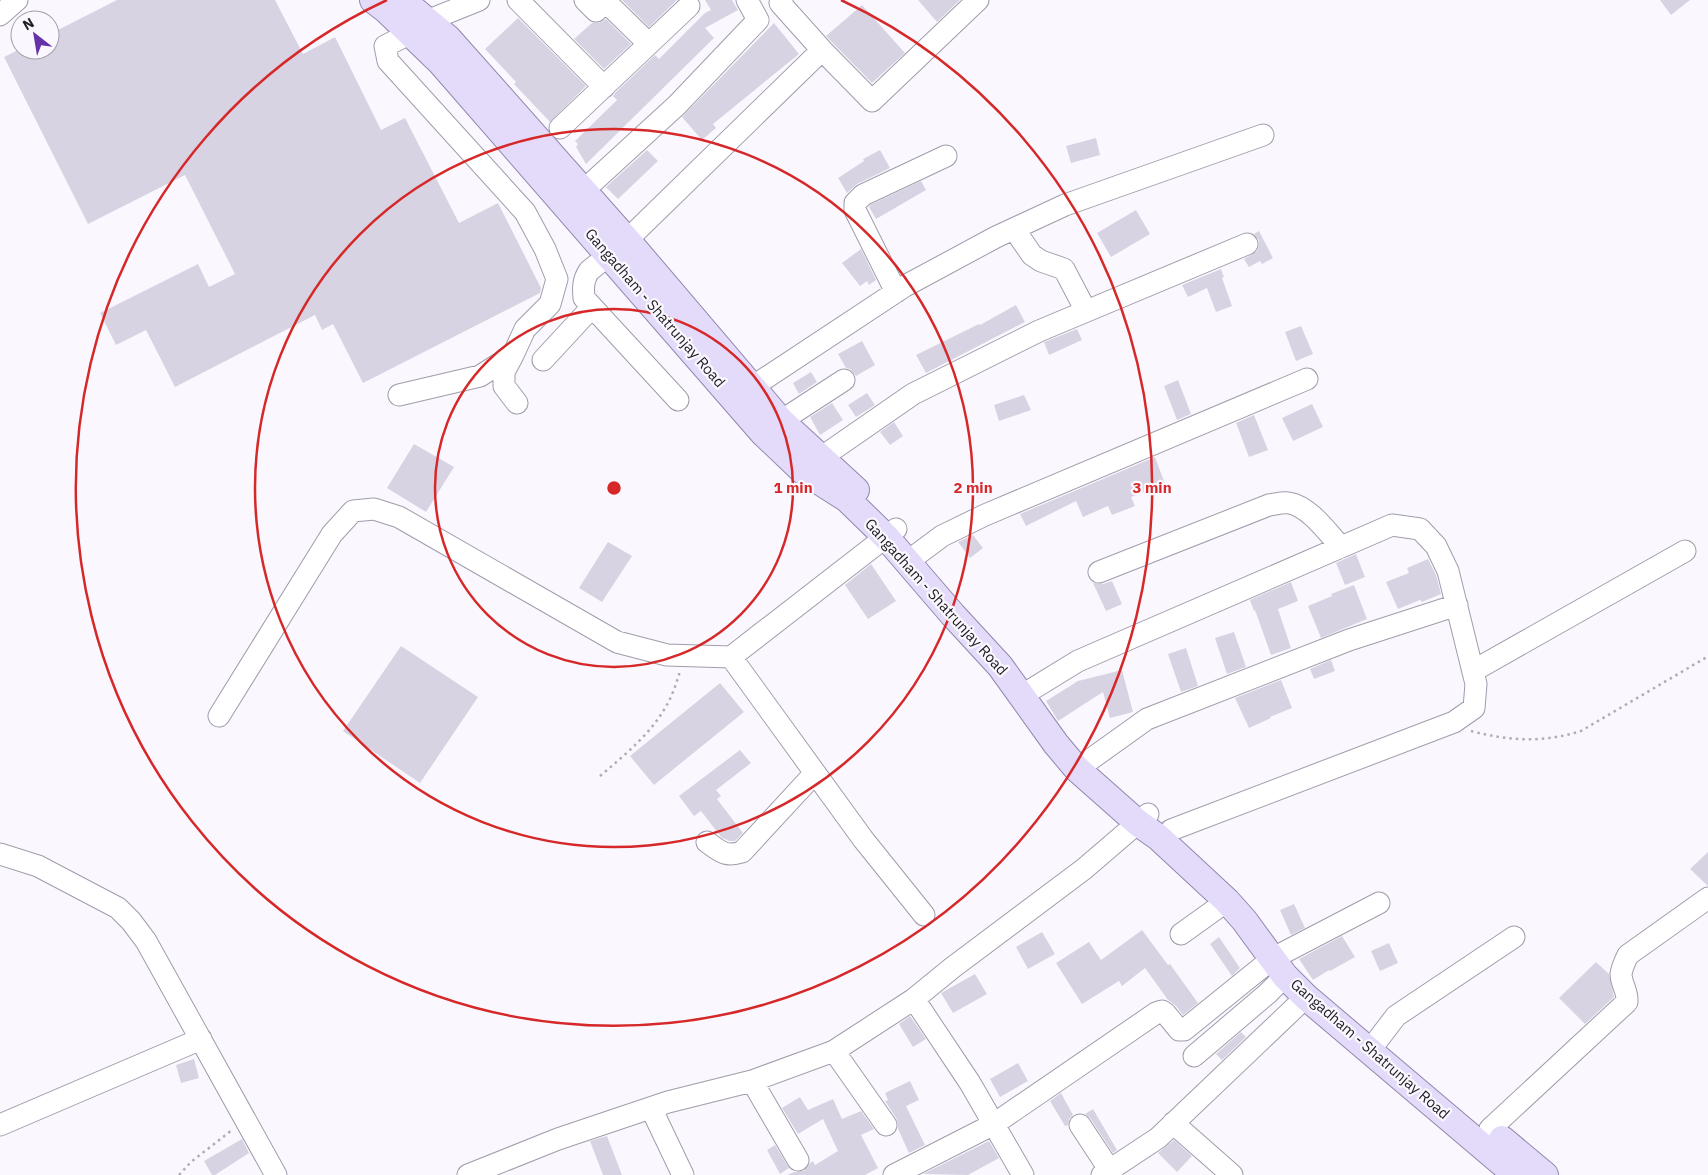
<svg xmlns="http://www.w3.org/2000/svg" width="1708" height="1175" font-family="'IBM Plex Sans',sans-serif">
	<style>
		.building { fill: #d8d3e3 }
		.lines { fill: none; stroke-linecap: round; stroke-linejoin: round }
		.minor-casing { stroke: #a09cab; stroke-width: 23 }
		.major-casing { stroke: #9387ac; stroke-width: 28 }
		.path { stroke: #afadb3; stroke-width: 2.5; stroke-dasharray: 2.5 4; stroke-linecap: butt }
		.minor { stroke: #fff; stroke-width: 21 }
		.major { stroke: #e4dafa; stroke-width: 26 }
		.ring { fill: none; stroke: #d62828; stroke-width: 2.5 }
		.labels { text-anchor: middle; stroke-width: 4.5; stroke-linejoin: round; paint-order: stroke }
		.street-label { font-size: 15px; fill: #1e1c21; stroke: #faf8fe }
		.centre { fill: #d62828; stroke: #faf8fe; stroke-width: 2.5 }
		.ring-label { font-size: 15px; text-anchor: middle; font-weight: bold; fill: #d62828; stroke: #faf8fe; stroke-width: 4.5; stroke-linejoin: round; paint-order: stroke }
	</style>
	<rect width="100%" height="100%" fill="#faf8fe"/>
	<path class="building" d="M117,0H275L303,54L335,37L381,130L405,118L459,223L498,203L541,288L540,293L363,383L333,324L322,330L315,315L175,387L146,330L116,345L100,313L198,264L209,287L235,274L185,175L88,224L4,57L18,50H50V34Z
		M622,0H677L649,27Z
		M705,0H732L738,10L705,28L714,38L586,164L576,147L578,144L575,141L617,100L613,96L614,94L655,55L659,59L705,13L711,10Z
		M918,0H960L937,22Z
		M1660,0H1690L1671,15Z
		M862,5L905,53L872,83L826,36Z
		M518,18L586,86L550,122L514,84L516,82L485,49Z
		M606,19L631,44L604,69L574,39L592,23H599Z
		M774,23L799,54L713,124L716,128L702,140L682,117Z
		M1096,138L1100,155L1071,163L1066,146Z
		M647,150L658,161L618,199L606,187Z
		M880,150L890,168L857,184L847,193L838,178L864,161L863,159Z
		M921,181L926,190L876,219L869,207L870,205Z
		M1136,210L1150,234L1111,257L1097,233Z
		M1259,231L1273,258L1262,264L1260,261L1249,267L1244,259L1257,251L1259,245V240L1254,234Z
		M861,249L876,280L869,285L867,281L860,286L842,263Z
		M1221,269L1224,277L1222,278L1232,306L1216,312L1207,288L1188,297L1182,285Z
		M1016,305L1025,322L926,373L916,355L979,324L980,325Z
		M1301,326L1313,354L1296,361L1285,332Z
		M1077,329L1082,340L1049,355L1044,342Z
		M862,341L875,365L856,376L850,369L846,368L838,354Z
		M811,372L817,382L799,394L793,383Z
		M1178,380L1191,414L1177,420L1164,386Z
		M867,393L875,405L856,417L848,405Z
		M1024,395L1031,410L999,421L994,405Z
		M832,403L843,420L820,435L810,417Z
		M1312,404L1323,427L1293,441L1282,418Z
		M1254,415L1268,450L1249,457L1236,423Z
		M894,422L903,436L890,445L880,432Z
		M414,444L454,467L426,512L387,488Z
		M1155,457L1165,484L1131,497L1135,506L1112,515L1108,506L1083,517L1076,501L1026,526L1020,514Z
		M973,535L983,548L970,558L958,542Z
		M608,542L632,556L602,602L579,588Z
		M1356,554L1365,577L1345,585L1336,563Z
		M1428,559L1436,575L1441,594L1422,602L1420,600L1398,609L1386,582L1409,573L1407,568Z
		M871,564L896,601L868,619L845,585Z
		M1112,581L1122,604L1106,611L1093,583L1103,584Z
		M1291,582L1298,601L1278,609L1291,648L1271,655L1255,610L1254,611L1250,600Z
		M1354,585L1367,619L1321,638L1308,606L1332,596L1331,594Z
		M1234,632L1246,667L1227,674L1215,638Z
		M401,646L478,697L420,783L343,731Z
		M1186,648L1198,686L1181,692L1168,654Z
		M1331,660L1335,671L1314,679L1310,669Z
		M1122,670L1133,712L1110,718L1103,692L1058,721L1046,701L1078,681Z
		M1281,680L1292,708L1270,717L1271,718L1249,728L1235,698Z
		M720,683L744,712L654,785L630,756Z
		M740,750L751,763L716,790L721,796L717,799L743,833L735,841H729L721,837L701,811L694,816L679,796Z
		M1708,852V886L1690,869Z
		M1294,904L1305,928L1291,935L1280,910Z
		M1142,930L1168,965L1170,964L1198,1003L1183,1015L1176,1006L1168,1000L1145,968L1122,986L1119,981L1082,1004L1056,963L1089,942L1101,960Z
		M1042,932L1055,954L1028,969L1016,947Z
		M1342,936L1355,957L1330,971L1329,970L1313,980L1299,959Z
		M1219,937L1240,968L1232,976L1210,944Z
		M1389,943L1398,963L1380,971L1371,951Z
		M1596,962L1609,974L1614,997L1585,1024L1559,998Z
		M975,974L987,994L953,1013L941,993Z
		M910,1016L926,1039L913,1047L899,1024Z
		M1241,1032L1246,1037L1222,1060L1216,1054Z
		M194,1059L199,1078L181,1083L176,1065Z
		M1018,1063L1028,1081L1000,1097L990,1079Z
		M910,1081L919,1100L906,1106L925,1145L909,1153L898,1129V1123L896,1118L885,1101L888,1100L885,1093Z
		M1061,1093L1073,1115L1069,1119L1068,1125L1065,1126L1050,1101Z
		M800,1097L808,1110L833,1099L842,1119L861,1111L874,1129L861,1135L878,1168L865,1175H787L794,1172L804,1171L810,1163L813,1161L815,1165L838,1151L823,1119L798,1134L782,1108Z
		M1093,1109L1117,1150L1113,1153L1090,1118L1085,1114Z
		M607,1136L622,1175H603L590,1141Z
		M242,1139L249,1153L215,1175H212L204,1161Z
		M1174,1140L1192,1156L1177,1172L1158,1153Z
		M989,1141L999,1158L968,1175L923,1174Z
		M775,1145L789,1168L780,1174L767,1150Z"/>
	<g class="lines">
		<g class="minor-casing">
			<path id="minor" d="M518,0L604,87
				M585,0L596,11L605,1L649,44
				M782,0L780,3L822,50L872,101L978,0
				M0,15L17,0
				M427,21L479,0
				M560,128L689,6
				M583,191L677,105L758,20L747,0
				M1014,229L1032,255L1041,261L1064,269L1086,311
				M896,292L855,210V203L863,195L946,156
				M513,355L504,372V386L517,403
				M543,360L592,307
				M399,395L480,376L513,355L525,329L550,304L557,279L545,249L525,212L388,61L385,46L411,33
				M740,395L905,286L996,237L1065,205L1263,135
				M678,400L584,298C583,288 583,280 589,271L627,240L822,50
				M781,421L844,380
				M809,466L913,394L1039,331L1247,244
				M896,529L731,657L863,839L924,915
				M907,562L942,536L985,515L1307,379
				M1099,572L1269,505C1276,504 1283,502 1289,503C1309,506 1328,533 1341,547
				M1473,671L1685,551
				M1021,696L1078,661L1392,525L1420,529L1436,546L1448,571L1476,684L1474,708L1454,722L1171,830
				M219,716L332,534L353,511L374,509L399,517L617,642L667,655L731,657
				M1077,769L1147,719L1349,640L1457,605
				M707,842C721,852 725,857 742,852L815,773
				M0,854L38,866L118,908L131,921L146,941L276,1175
				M1181,934L1227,901
				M1283,953L1379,903
				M914,999L970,1083L1023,1175
				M1370,1050L1396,1016L1514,937
				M834,1051L886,1125
				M1194,1056L1267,994L1285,976
				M752,1081L798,1160
				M651,1108L683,1175
				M1173,1123L1232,1175
				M0,1125L201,1039
				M1080,1125L1105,1163L1115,1167
				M1490,1129L1627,1002C1628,991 1621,984 1621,974C1622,967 1625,961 1628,955L1708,898
				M468,1175L558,1139L668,1102L752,1081L834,1051L914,999L952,968L1084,869L1148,814
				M894,1175L994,1124L1156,1013L1162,1011L1166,1014L1179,1030H1184L1272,959
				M1102,1175L1158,1138L1306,997"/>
		</g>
		<g class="major-casing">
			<path id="major" d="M373,0L386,10L441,63L763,433L803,471L847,499L886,537L953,615L1000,666L1056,744L1077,769L1138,823L1158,837L1227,901L1244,920L1285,976L1306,997L1516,1175
				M402,0L448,38L627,240L781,421L856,490
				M1502,1139L1545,1175"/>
		</g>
		<path class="path" d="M1471,731C1509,741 1543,743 1581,731L1707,657
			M600,776C626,754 653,732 669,701C673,693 676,684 679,675V672
			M179,1175L191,1162L232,1130"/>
		<use href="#minor" class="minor"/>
		<use href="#major" class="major"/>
	</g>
	<g class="ring">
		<circle cx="614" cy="488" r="179"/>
		<circle cx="614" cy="488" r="359"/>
		<path d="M841 0A538 538 0 1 1 387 0"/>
	</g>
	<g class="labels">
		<g class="street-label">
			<text transform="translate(655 308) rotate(49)" y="5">Gangadham - Shatrunjay Road</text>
			<text transform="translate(936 597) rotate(48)" y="5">Gangadham - Shatrunjay Road</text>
			<text transform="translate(1370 1049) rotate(41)" y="5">Gangadham - Shatrunjay Road</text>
		</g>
	</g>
	<circle cx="614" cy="488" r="8" class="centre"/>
	<g class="ring-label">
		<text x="793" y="493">1 min</text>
		<text x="973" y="493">2 min</text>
		<text x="1152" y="493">3 min</text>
	</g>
	<g transform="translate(35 35) rotate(329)"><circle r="24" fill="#faf8fe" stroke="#a2a0a6"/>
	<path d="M0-4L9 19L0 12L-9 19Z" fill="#6632a9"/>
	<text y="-8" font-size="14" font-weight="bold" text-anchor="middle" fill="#1e1c21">N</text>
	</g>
</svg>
